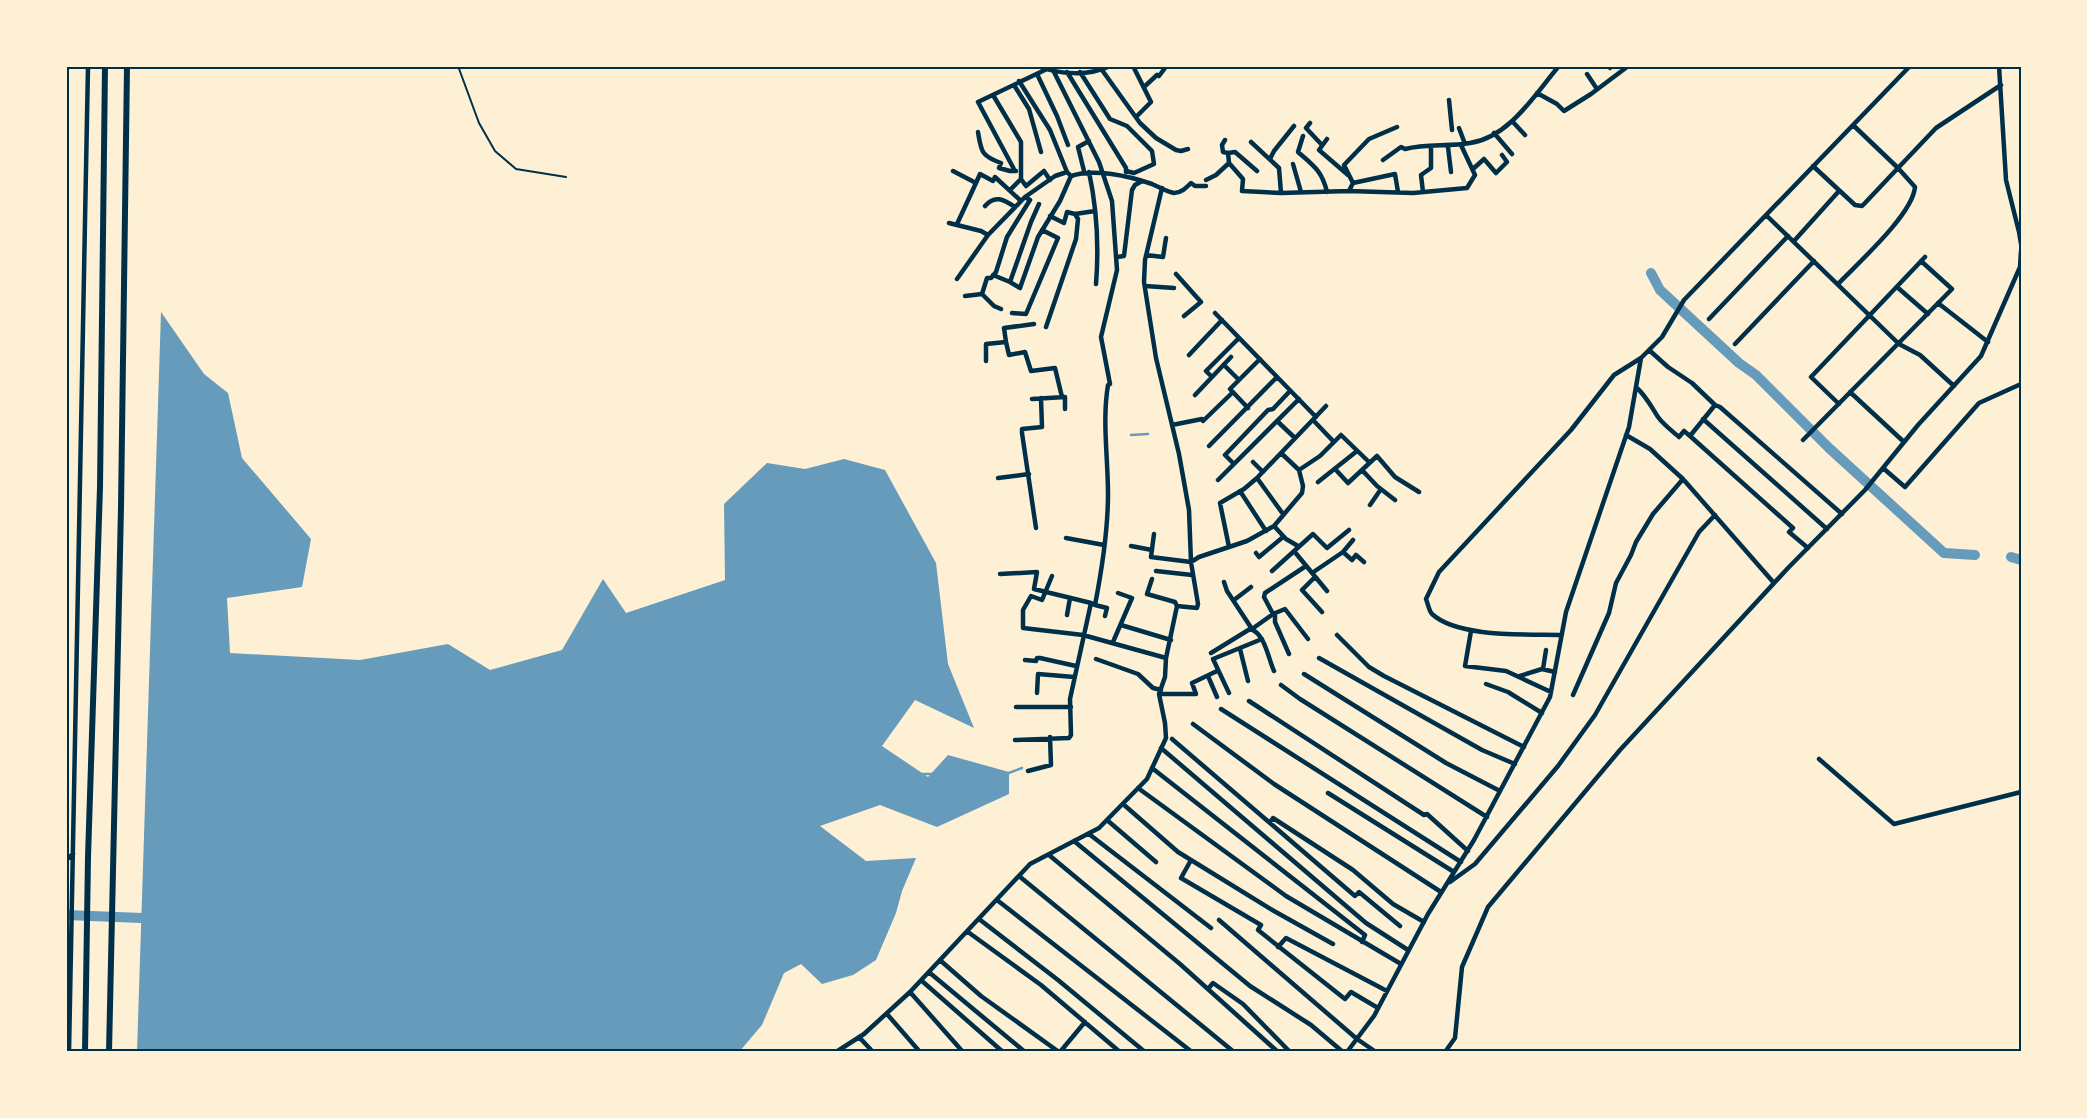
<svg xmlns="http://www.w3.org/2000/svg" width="2087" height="1118" font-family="'Titillium Web',sans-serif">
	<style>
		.water { fill: #669bbc }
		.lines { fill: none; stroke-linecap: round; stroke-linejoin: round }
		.stream { stroke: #669bbc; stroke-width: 2.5 }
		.canal { stroke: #669bbc; stroke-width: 10 }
		.service { stroke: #003049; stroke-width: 2 }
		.minor { stroke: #003049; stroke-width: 4.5 }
		.primary { stroke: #003049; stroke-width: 6 }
		.neatline { fill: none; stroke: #003049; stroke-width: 2 }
	</style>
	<rect width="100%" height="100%" fill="#fdf0d5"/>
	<path class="water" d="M161,312L204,374L228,393L242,458L311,539L302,587L227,598L230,653L360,660L448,644L490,670L562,650L603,579L626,613L725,580L724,504L767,463L805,469L844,459L885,470L936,563L948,664L974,728L915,700L882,746L928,777L948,755L1009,772V794L937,827L880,805L820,826L866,861L916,858L902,891L896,913L876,960L853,975L822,984L801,964L784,973L762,1025L739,1052H137Z"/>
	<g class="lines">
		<path class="stream" d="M1131,435L1148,434
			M922,774H934
			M1006,774L1022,768"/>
		<path class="canal" d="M1651,273L1660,290L1739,363L1756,375L1829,448L1944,553L1975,555
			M2011,557L2021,560
			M66,915L142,918"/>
		<path class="service" d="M458,66L479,123L495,151L516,169L566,177"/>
		<path class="minor" d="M1038,66C1059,75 1090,76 1110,66
			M1133,66L1151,102L1136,117
			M1999,66L2006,180L2019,232L2021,233
			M1610,68L1612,66
			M1102,70L1140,123L1156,138L1176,150L1181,151L1188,149
			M1067,72L1126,168V172
			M1080,72L1110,119L1127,126L1152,151L1154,164L1134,173L1126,171
			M1037,74L1057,116L1068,145
			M1587,74L1597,89
			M1159,76L1165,68L1163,66
			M1019,81L1050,130L1067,172
			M1014,85L1029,109L1041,152
			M1144,87L1157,75
			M1537,93L1557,104L1564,111L1591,94L1627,67
			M993,95L1021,142V179L1026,186L1044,171L1050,180
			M1449,100L1452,130
			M1512,121L1525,135
			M1310,123L1306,128L1322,145
			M1459,128L1465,144
			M978,132C981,151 981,156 1001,163L999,168L1010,171H1016
			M1494,133L1512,154
			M1303,136L1298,152C1314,166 1322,171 1327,192
			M1327,139L1319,150L1348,175
			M1251,142L1279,168L1281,193
			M1448,147L1451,172
			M1228,153L1235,152L1257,171
			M1270,159L1274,151L1294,126
			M1383,160L1401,147L1405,149C1426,143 1448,147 1470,143C1510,137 1535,94 1559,66
			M1229,163L1243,179L1242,191L1281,193L1349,191L1413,193L1467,188L1475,175L1461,145
			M1293,164L1301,192
			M1813,166L1855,205L1862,206L1865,203L1898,168L1853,125
			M1473,169L1484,159L1496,173L1507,162L1502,155
			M953,171L976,183L957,224
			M1015,171L978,102L1047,69
			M1084,171L1078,147L1089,141
			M1089,172C1097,209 1099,246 1096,284
			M1206,180L1216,175L1229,163L1228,153L1223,152L1222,145L1225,140
			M976,183L980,174L993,181L995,177L1021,201
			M1353,183L1395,174L1398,192
			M1010,190L1021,179
			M1349,191L1353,183L1344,165L1369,139L1397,127
			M1423,192L1421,175L1431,168V146
			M985,206C995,194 1004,200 1015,207
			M1766,215L1899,344L1920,355L1954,386
			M1050,216L1064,223L1067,212L1075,214L1095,211
			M949,223L981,231L988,235
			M2019,232L2021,244
			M1794,241L1839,191
			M1146,255L1163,257L1166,238
			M1117,257L1124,256L1132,190L1135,185L1142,181
			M1176,274L1201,302L1184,316
			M993,275L1010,282L1031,222L1039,204
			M957,279L988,235L1025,197
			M1010,282L1020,288L1038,237L1060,201L1071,176
			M1838,284C1858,263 1913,214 1915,187L1898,168L1936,128L2001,85
			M1145,286L1174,288
			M1897,287L1928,314
			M982,294L994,306L1001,309
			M965,296L982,294L987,278H991L996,272L1007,237L1030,200L1025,197L1055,176L1067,172L1071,176C1094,168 1129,176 1152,184C1159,187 1167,192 1174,193C1181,193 1186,188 1191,183L1195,186H1206
			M1938,303L1988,342
			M1012,313L1026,314L1058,238L1042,230
			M1215,313L1316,417
			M1709,319L1788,236
			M1046,327L1076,239L1078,219L1075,214
			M1006,342L1009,355L1025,352L1031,371L1055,368L1062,397
			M1735,344L1814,261
			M1649,350L1668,367L1692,383L1715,405L1720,407L1842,514
			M1189,355L1222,320
			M986,361V344L1006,342L1004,328L1034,324
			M1224,365L1239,380L1260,359
			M1212,377L1206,371L1239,338
			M1239,380L1230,389L1248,408
			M1636,387C1646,396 1651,406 1658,417C1663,424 1672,431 1679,437L1684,431L1690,436L1793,528L1789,532L1808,548
			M1850,392L1904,442
			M1195,395L1231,357
			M1032,399L1065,397V409
			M1839,404L1811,377L1925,257
			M1703,419L1827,529
			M1313,420L1334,442
			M1203,421L1233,392
			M1277,421L1295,438
			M1172,425L1202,419
			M1626,435L1650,449L1683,479L1774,583
			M1690,436L1715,405
			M1803,440L1952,289L1921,261
			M1209,446L1277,377
			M1253,462L1263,472
			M1234,464L1225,455L1268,410L1273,409L1290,391
			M1883,468L1905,487L1979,403L2021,384
			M1299,470L1320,456L1341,435L1369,462
			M1336,470L1348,483L1377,456L1395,477L1419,492
			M1362,470L1377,486L1395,500
			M998,478L1029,474
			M1218,480L1299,399
			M1318,482L1357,451
			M1240,491L1266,531
			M1370,505L1381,489
			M1283,514L1257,478L1326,406
			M1274,526L1286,539L1298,546
			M1036,528L1022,433V429L1042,427L1041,398
			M1154,534L1151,557L1191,562L1199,557L1247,541L1274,526L1302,493L1303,486L1299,470L1281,453
			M1066,538L1104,545
			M1131,546L1152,550
			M1229,547L1220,503L1244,489L1257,478
			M1294,551L1327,591
			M1343,552L1353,540
			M1256,553L1259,557L1283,537
			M1156,571L1192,575
			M1272,571L1313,534L1327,548L1349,530
			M1312,573L1343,552L1352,560L1356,555L1364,562
			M1000,574L1037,572L1034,589L1091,603
			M1052,576L1042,600L1031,596L1023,610V628L1083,635L1166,658
			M1315,577L1302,590L1322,612
			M1152,579L1147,594L1175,602L1177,606
			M1224,582L1227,591L1252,629L1273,614L1285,609L1308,639
			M1234,600L1251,587
			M1095,605L1107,608L1105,616
			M1275,613V622L1289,654
			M1273,614L1264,597L1265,593L1306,566
			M1067,615L1070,598
			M1121,625L1171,640
			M1471,631L1465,666L1506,671L1551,692
			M1337,635L1369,667L1384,676L1524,747
			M1562,635C1527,634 1458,638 1432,614C1429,611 1428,604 1426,599L1439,572L1571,430L1614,375L1641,358
			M1113,642L1132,598L1118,593
			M1240,649L1248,681
			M1211,653L1250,629C1265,633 1268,658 1274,671
			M1319,658L1482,750L1515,764
			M1096,659L1138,674L1153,688L1161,690
			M1025,660L1036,661L1037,658H1040L1076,666
			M1543,669L1546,650
			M1304,674L1446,763L1500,791
			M1208,676L1217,697
			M1520,676L1542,669L1555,672
			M1486,684L1508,692L1542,713
			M1281,685L1300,699L1487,817
			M1037,693L1038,674L1074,677
			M1229,693L1213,659L1262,639
			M1159,694H1196L1192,683L1217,671
			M1573,695L1609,613L1616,583L1631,555L1636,542L1653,514L1683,479
			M1249,701L1424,815L1427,814L1468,851
			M1016,707H1071
			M1221,709L1461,862
			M1193,724L1274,784L1441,892
			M1172,739L1355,896L1359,892L1400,926
			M1015,740L1069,738L1071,735L1070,699L1091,603L1095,605C1102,569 1108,531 1108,494C1108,457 1102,421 1108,385L1110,384L1101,337L1117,270L1112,201L1099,162L1053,70L1056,66
			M1161,748L1366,923L1408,950
			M1819,759L1894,824L2021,792
			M1152,768L1365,935L1362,942
			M1028,771L1051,765L1050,737
			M1138,788L1286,896L1401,964
			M1328,793L1454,872
			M1123,804L1178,852L1274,911L1333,944
			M1107,820L1156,862
			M1270,822L1273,818L1353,870L1393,904L1424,922
			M1089,834L1211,928
			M1074,841L1250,986L1311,1025L1343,1052
			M1049,855L1180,964L1278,1052
			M66,860L73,854
			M1191,860L1181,878L1261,925L1258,930L1345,999L1351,992L1378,1008
			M1019,876L1234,1052
			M1450,882L1475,864L1558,766L1595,715L1699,532L1715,515
			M997,900L1192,1052
			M979,919L1058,980L1145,1052
			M1219,920L1357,1039L1376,1052
			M968,932L1041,985L1120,1052
			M1278,947L1286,938L1387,991
			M941,961L981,996L1059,1052
			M930,973L1025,1052
			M922,981L1003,1052
			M1208,989L1213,983L1243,1004L1290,1052
			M910,992L963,1052
			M887,1014L920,1052
			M859,1037L873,1052
			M69,1052L88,66
			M836,1052L864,1034L910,992L1030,864L1099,828L1147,779L1166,738L1165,723L1159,694L1165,677L1166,658L1177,606L1197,608L1198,604L1191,562L1189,510L1179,454L1156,358L1144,282L1145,260L1162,188
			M1060,1052L1085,1022
			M1347,1052L1374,1016L1428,914L1474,840L1550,697L1566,612L1629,427L1641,358L1662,337L1684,300L1910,66
			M1445,1052L1455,1038L1462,967L1488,907L1620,750L1788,568L1865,490L1918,425L1981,356L2020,267L2021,251"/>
		<path class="primary" d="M85,1052L88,857L100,487L105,66
			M109,1052L121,507L127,66"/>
	</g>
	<rect width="2087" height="1118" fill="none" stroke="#fdf0d5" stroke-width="135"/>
	<rect x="68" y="68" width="1952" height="982" class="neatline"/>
</svg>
